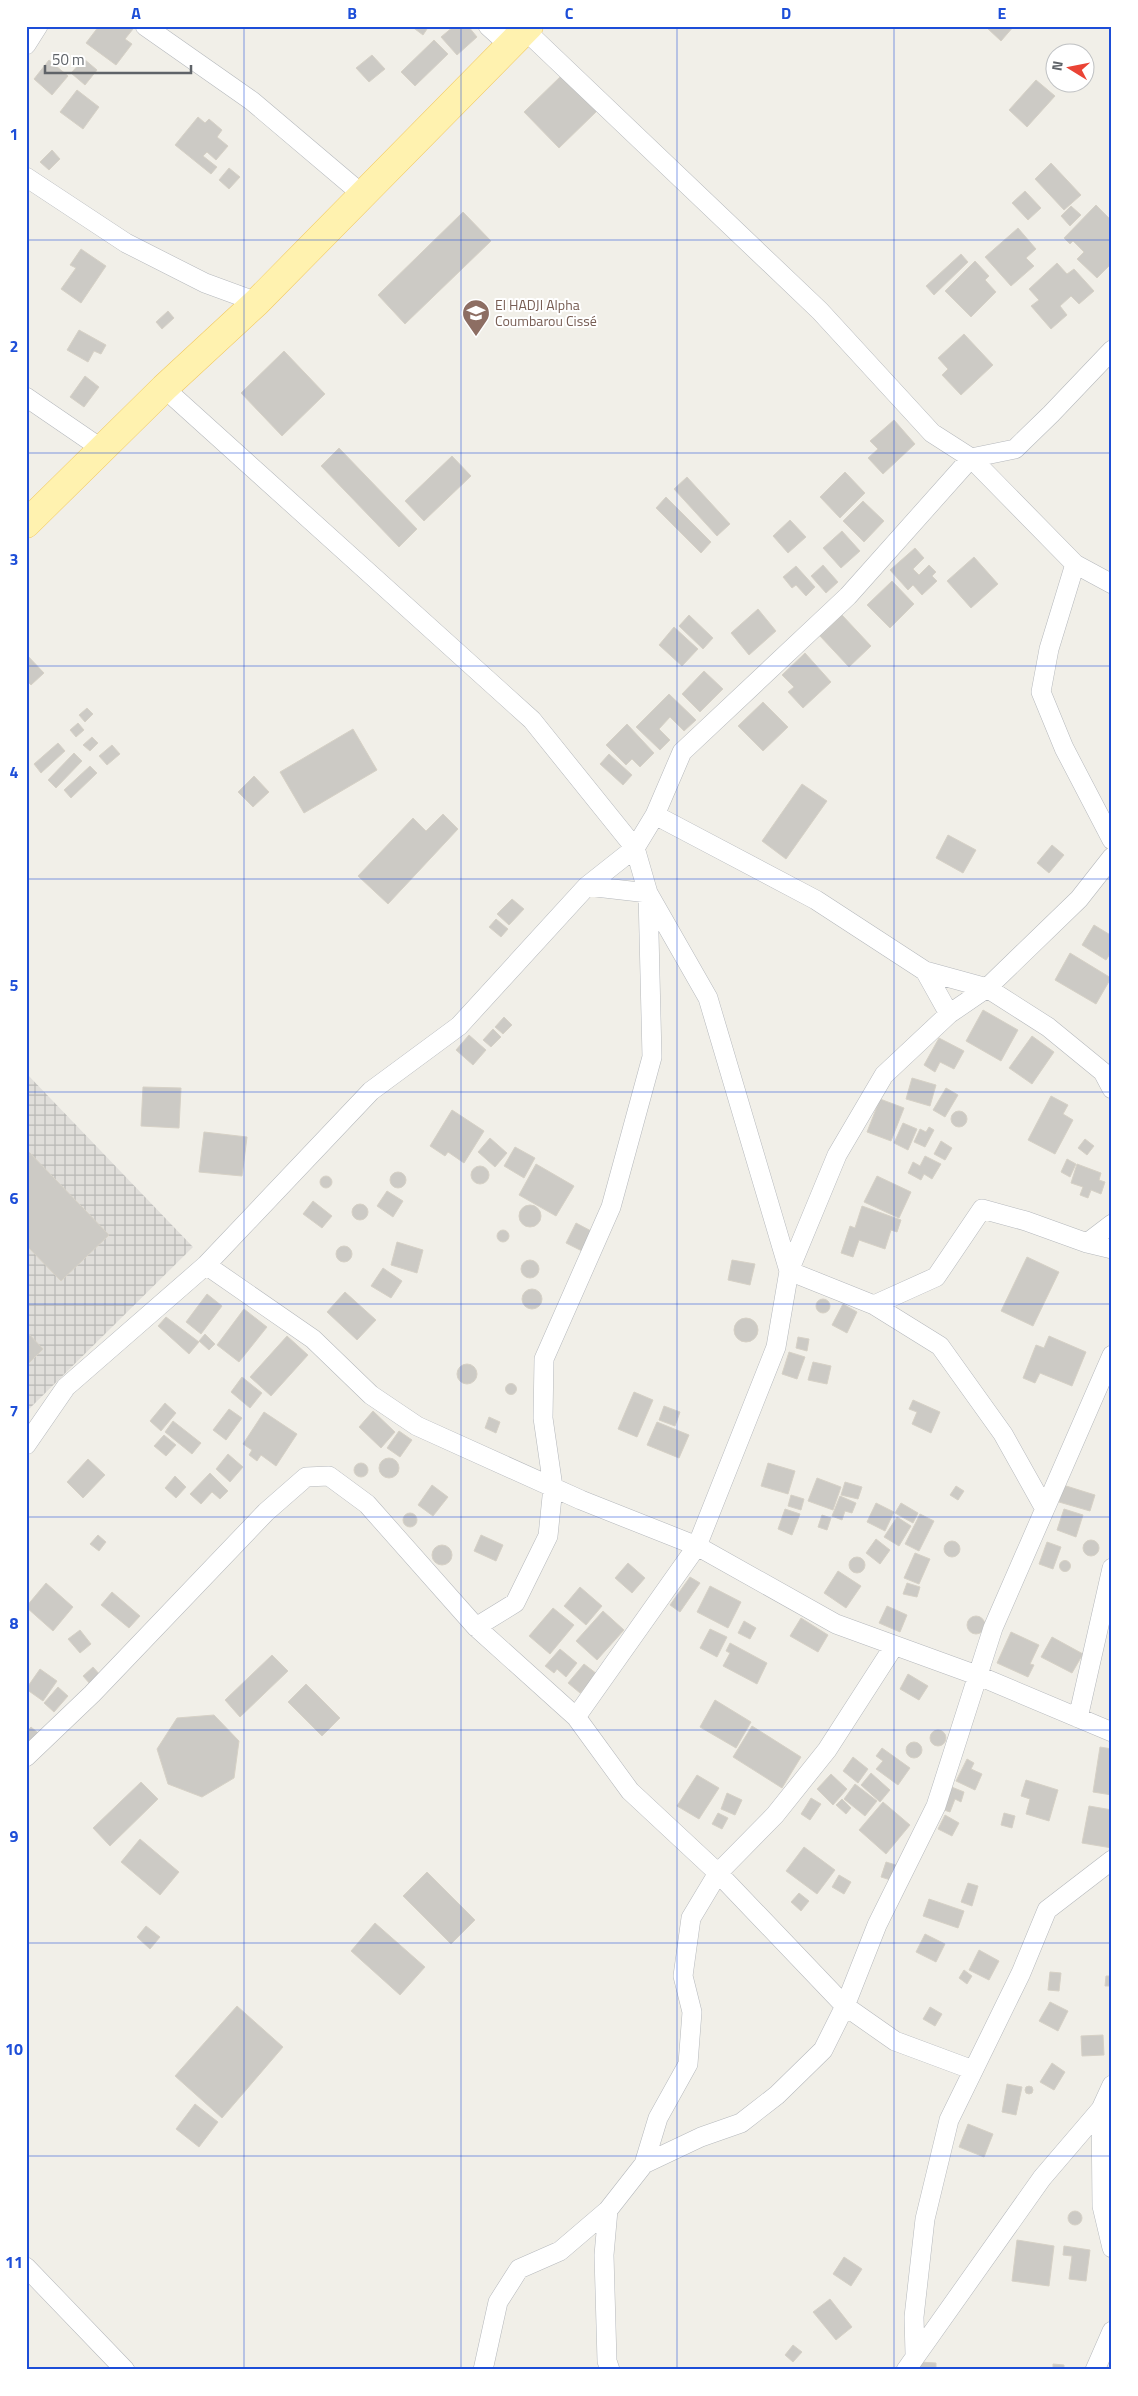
<svg xmlns="http://www.w3.org/2000/svg" width="1138" height="2396" font-family="'Titillium Web',sans-serif">
	<style>
		.industrial { fill: url(#industrial-grid) }
		.building { fill: #cccac5; stroke: #d6d1c6 }
		.lines { fill: none; stroke-linecap: round; stroke-linejoin: round }
		.minor-casing { stroke: #b5b8bc; stroke-width: 20 }
		.primary-casing { stroke: #f2c960; stroke-width: 29 }
		.minor { stroke: #fff; stroke-width: 19 }
		.primary { stroke: #fff2af; stroke-width: 28 }
		.grid { fill: none; stroke: #1d4ed8; stroke-width: 1; stroke-opacity: 0.55 }
		.labels { text-anchor: middle; stroke-width: 4; stroke-linejoin: round; paint-order: stroke }
		.education-label { font-size: 14px; fill: #785e54; stroke: #fff; text-anchor: start }
		.neatline { fill: none; stroke: #1d4ed8; stroke-width: 2 }
		.grid-label { font-size: 16px; text-anchor: middle; font-weight: bold; fill: #1d4ed8 }
	</style>
	<defs>
		<pattern id="industrial-grid" width="8" height="8" patternUnits="userSpaceOnUse" patternTransform="scale(1.25)"><rect width="8" height="8" fill="#e0deda"/><path d="M0 4h8M4 0v8" fill="none" stroke="#b9b8b5"/></pattern>
	</defs>
	<rect width="100%" height="100%" fill="#f1efe8"/>
	<path class="industrial" d="M26,1073L193,1247L26,1412Z"/>
	<path class="building" d="M99,26H130L133,29L125,39L132,44L116,65L86,43Z
		M411,26H429L423,35Z
		M454,26H468L477,37L457,55L441,37Z
		M988,26H1014L1001,41L987,28Z
		M434,40L448,54L415,86L401,72Z
		M372,55L385,69L369,82L356,68Z
		M84,59L97,70L85,85L71,73Z
		M49,60L68,76L52,95L34,79Z
		M562,75L597,111L559,148L524,112Z
		M1036,80L1055,96L1027,127L1009,110Z
		M77,90L99,107L83,129L60,112Z
		M198,117L205,123L209,119L222,130L217,137L228,146L216,160L207,152L203,156L217,167L211,174L175,145Z
		M52,150L60,159L49,170L40,162Z
		M1051,163L1081,195L1064,210L1035,179Z
		M229,168L240,177L229,189L219,180Z
		M1025,191L1041,208L1028,220L1012,203Z
		M1096,205L1112,221V263L1097,278L1077,259L1084,252L1073,241L1070,244L1064,238Z
		M1071,206L1081,215L1070,226L1061,216Z
		M463,212L491,241L405,324L378,295Z
		M1018,228L1036,249L1026,258L1034,266L1011,286L985,257Z
		M81,249L106,266L81,303L61,289L76,268L70,265Z
		M961,254L968,262L934,295L926,286Z
		M975,261L989,276L985,280L996,292L971,317L945,291Z
		M1057,263L1067,274L1074,269L1094,291L1079,304L1071,296L1060,306L1067,315L1051,329L1031,306L1039,300L1029,289Z
		M168,311L174,318L162,329L156,322Z
		M79,330L106,345L101,354L94,351L88,362L67,350Z
		M964,334L993,365L961,395L942,375L948,369L938,358Z
		M284,351L325,394L282,436L241,393Z
		M85,376L99,387L84,407L70,397Z
		M894,420L915,444L883,474L868,458L878,449L870,441Z
		M339,448L417,529L399,547L321,466Z
		M452,456L471,476L424,521L405,501Z
		M845,472L865,493L840,518L820,497Z
		M687,477L730,524L717,536L674,489Z
		M666,497L711,542L701,553L656,508Z
		M863,501L884,521L864,542L843,521Z
		M790,520L806,537L788,553L773,536Z
		M842,531L860,551L841,568L823,548Z
		M915,548L924,558L913,569L919,575L929,565L936,572L932,576L937,581L922,595L913,585L908,590L890,570Z
		M974,557L998,584L971,608L947,581Z
		M823,565L838,582L826,593L811,576Z
		M796,566L815,587L806,596L796,585L792,588L783,577Z
		M892,581L914,604L890,628L867,605Z
		M758,609L776,631L749,655L731,633Z
		M689,615L713,638L703,649L679,626Z
		M842,615L871,646L849,667L820,636Z
		M674,627L698,649L682,666L659,645Z
		M805,653L831,682L803,708L788,692L794,687L782,675Z
		M26,654L44,673L31,685L26,680Z
		M704,671L723,689L700,712L682,694Z
		M669,694L696,720L684,731L670,717L659,729L670,740L660,750L636,727Z
		M763,702L788,727L763,751L738,726Z
		M87,708L93,714L85,722L79,715Z
		M78,723L84,730L76,737L70,730Z
		M627,724L654,753L640,767L632,759L626,765L606,745Z
		M353,729L377,770L304,813L280,772Z
		M92,737L98,743L90,751L83,745Z
		M58,743L65,751L41,773L34,764Z
		M112,745L120,754L107,765L99,756Z
		M74,753L82,761L56,788L48,780Z
		M609,754L632,775L623,785L600,764Z
		M90,766L97,773L71,798L64,790Z
		M254,776L269,792L253,807L238,792Z
		M802,784L827,801L786,859L762,841Z
		M443,814L458,829L388,904L358,876L413,818L426,831Z
		M948,835L976,850L963,873L936,858Z
		M1052,845L1064,855L1049,873L1037,863Z
		M512,899L524,909L509,925L497,914Z
		M496,919L508,929L501,937L489,927Z
		M1094,925L1112,936V951L1106,960L1082,945Z
		M1070,953L1111,978L1096,1004L1055,980Z
		M983,1010L1018,1030L1001,1061L966,1041Z
		M504,1017L512,1025L503,1034L495,1027Z
		M493,1029L501,1037L491,1047L483,1040Z
		M469,1035L486,1050L473,1065L456,1050Z
		M1032,1036L1054,1052L1032,1084L1009,1068Z
		M939,1038L964,1051L954,1069L940,1062L935,1072L924,1065Z
		M912,1078L936,1085L930,1106L906,1099Z
		M143,1087L181,1088L179,1128L141,1126Z
		M946,1088L958,1095L945,1117L933,1110Z
		M1051,1096L1068,1105L1063,1114L1073,1120L1055,1154L1028,1140Z
		M880,1099L904,1108L891,1141L867,1132Z
		M452,1110L484,1131L464,1163L448,1152L445,1156L430,1146Z
		M951 1119a8 8 0 1 1 16 0a8 8 0 1 1-16 0Z
		M903,1123L917,1129L908,1150L894,1143Z
		M929,1127L934,1130L925,1147L914,1142L920,1129L926,1132Z
		M204,1132L247,1137L242,1176L199,1172Z
		M490,1138L507,1153L495,1167L478,1152Z
		M1085,1139L1094,1146L1087,1155L1078,1148Z
		M941,1141L952,1148L945,1160L934,1154Z
		M515,1147L535,1158L524,1178L504,1166Z
		M26,1149L109,1235L61,1281L26,1245Z
		M925,1156L941,1164L932,1179L924,1174L921,1180L908,1173L913,1162L920,1166Z
		M1067,1159L1076,1164L1070,1177L1061,1172Z
		M536,1164L574,1186L556,1216L519,1195Z
		M1077,1164L1101,1173L1099,1180L1105,1182L1101,1194L1091,1190L1088,1198L1080,1195L1083,1187L1071,1183Z
		M471 1175a9 9 0 1 1 18 0a9 9 0 1 1-18 0Z
		M390 1180a8 8 0 1 1 16 0a8 8 0 1 1-16 0Z
		M877,1176L911,1192L899,1218L864,1202Z
		M320 1182a6 6 0 1 1 12 0a6 6 0 1 1-12 0Z
		M387,1191L403,1201L393,1217L377,1206Z
		M313,1201L332,1216L322,1228L303,1214Z
		M352 1212a8 8 0 1 1 16 0a8 8 0 1 1-16 0Z
		M519 1216a11 11 0 1 1 22 0a11 11 0 1 1-22 0Z
		M862,1206L901,1220L897,1232L891,1230L885,1249L859,1240L853,1257L841,1253L850,1226L855,1228Z
		M576,1223L593,1232L584,1252L566,1243Z
		M497 1236a6 6 0 1 1 12 0a6 6 0 1 1-12 0Z
		M397,1242L423,1250L417,1273L391,1265Z
		M336 1254a8 8 0 1 1 16 0a8 8 0 1 1-16 0Z
		M1027,1257L1059,1272L1033,1326L1001,1311Z
		M521 1269a9 9 0 1 1 18 0a9 9 0 1 1-18 0Z
		M732,1260L755,1264L750,1285L728,1280Z
		M383,1268L402,1281L391,1298L371,1286Z
		M522 1299a10 10 0 1 1 20 0a10 10 0 1 1-20 0Z
		M345,1292L376,1320L357,1340L327,1312Z
		M207,1294L222,1306L201,1334L186,1322Z
		M816 1306a7 7 0 1 1 14 0a7 7 0 1 1-14 0Z
		M843,1304L857,1312L847,1333L832,1325Z
		M244,1309L267,1327L239,1362L217,1345Z
		M166,1317L199,1342L189,1354L158,1326Z
		M734 1330a12 12 0 1 1 24 0a12 12 0 1 1-24 0Z
		M26,1331L43,1349L26,1366Z
		M205,1334L215,1344L209,1350L199,1341Z
		M287,1336L308,1355L271,1396L250,1377Z
		M1049,1336L1086,1352L1072,1386L1040,1373L1035,1383L1023,1378L1036,1345L1044,1348Z
		M798,1337L809,1339L807,1351L796,1348Z
		M789,1352L805,1357L797,1379L782,1374Z
		M813,1362L831,1366L827,1384L808,1380Z
		M457 1374a10 10 0 1 1 20 0a10 10 0 1 1-20 0Z
		M242,1377L262,1393L250,1408L231,1392Z
		M505.5 1389a5.5 5.5 0 1 1 11 0a5.5 5.5 0 1 1-11 0Z
		M634,1392L653,1400L637,1437L618,1429Z
		M913,1400L940,1412L931,1433L912,1424L917,1412L909,1409Z
		M165,1403L176,1413L161,1431L150,1421Z
		M664,1406L680,1412L675,1426L659,1420Z
		M229,1409L242,1418L226,1440L213,1430Z
		M373,1411L395,1432L381,1448L359,1427Z
		M264,1412L297,1434L276,1466L261,1455L257,1461L249,1455L252,1450L243,1444Z
		M489,1417L500,1422L496,1433L485,1428Z
		M173,1421L201,1443L192,1454L165,1432Z
		M657,1422L689,1435L679,1458L647,1445Z
		M399,1431L412,1440L400,1457L387,1448Z
		M164,1435L176,1445L166,1456L154,1446Z
		M228,1454L243,1467L230,1482L216,1469Z
		M379 1468a10 10 0 1 1 20 0a10 10 0 1 1-20 0Z
		M88,1459L105,1475L83,1498L67,1482Z
		M768,1463L795,1471L788,1494L761,1486Z
		M354 1470a7 7 0 1 1 14 0a7 7 0 1 1-14 0Z
		M210,1473L228,1491L220,1499L212,1492L201,1504L190,1494Z
		M175,1476L186,1487L176,1498L165,1488Z
		M817,1478L841,1487L833,1510L808,1501Z
		M845,1482L862,1487L858,1499L841,1495Z
		M432,1485L448,1497L433,1516L418,1505Z
		M1063,1485L1095,1495L1090,1511L1059,1502Z
		M956,1486L964,1491L958,1500L950,1495Z
		M791,1495L804,1499L801,1510L788,1506Z
		M840,1496L856,1503L852,1513L845,1511L842,1520L832,1516Z
		M876,1503L894,1512L885,1531L867,1522Z
		M901,1503L918,1513L913,1523L895,1513Z
		M785,1509L800,1514L792,1535L778,1529Z
		M1064,1509L1083,1515L1076,1537L1057,1530Z
		M403 1520a7 7 0 1 1 14 0a7 7 0 1 1-14 0Z
		M920,1514L934,1521L919,1551L905,1544Z
		M822,1515L831,1518L827,1530L818,1527Z
		M897,1517L911,1526L899,1546L884,1537Z
		M98,1535L106,1542L99,1551L90,1544Z
		M481,1535L503,1545L496,1561L474,1551Z
		M876,1539L890,1550L880,1564L866,1553Z
		M1083 1548a8 8 0 1 1 16 0a8 8 0 1 1-16 0Z
		M944 1549a8 8 0 1 1 16 0a8 8 0 1 1-16 0Z
		M1047,1542L1061,1547L1053,1569L1039,1564Z
		M432 1555a10 10 0 1 1 20 0a10 10 0 1 1-20 0Z
		M915,1553L930,1559L919,1584L904,1578Z
		M849 1565a8 8 0 1 1 16 0a8 8 0 1 1-16 0Z
		M1059.5 1566a5.5 5.5 0 1 1 11 0a5.5 5.5 0 1 1-11 0Z
		M628,1563L645,1578L632,1593L615,1578Z
		M838,1571L861,1586L846,1608L824,1593Z
		M690,1577L700,1583L680,1612L670,1605Z
		M46,1583L73,1607L53,1631L26,1607Z
		M907,1583L920,1587L917,1597L903,1594Z
		M710,1586L741,1602L728,1628L697,1612Z
		M580,1587L602,1606L586,1625L564,1606Z
		M112,1592L140,1616L129,1628L101,1605Z
		M887,1606L907,1615L900,1632L879,1623Z
		M553,1608L574,1625L550,1654L529,1636Z
		M603,1611L624,1630L597,1660L576,1641Z
		M967 1625a9 9 0 1 1 18 0a9 9 0 1 1-18 0Z
		M801,1618L828,1635L818,1652L790,1636Z
		M744,1621L756,1628L750,1639L738,1633Z
		M710,1629L727,1637L717,1657L700,1648Z
		M80,1630L91,1644L80,1653L68,1639Z
		M1011,1632L1039,1645L1030,1664L1034,1665L1028,1677L997,1663Z
		M1052,1637L1083,1654L1072,1673L1041,1657Z
		M730,1643L767,1663L757,1684L723,1666L730,1653L726,1651Z
		M560,1649L577,1663L566,1677L557,1669L554,1673L545,1666Z
		M272,1655L288,1671L240,1717L225,1700Z
		M584,1664L597,1674L580,1693L568,1683Z
		M93,1667L101,1676L91,1685L83,1676Z
		M40,1669L57,1681L43,1701L26,1689Z
		M908,1674L928,1686L919,1700L900,1689Z
		M306,1684L340,1718L322,1736L288,1702Z
		M58,1687L68,1696L54,1712L44,1703Z
		M715,1700L751,1722L736,1748L700,1727Z
		M214,1715L239,1741L234,1778L202,1797L168,1784L157,1749L177,1718Z
		M752,1726L801,1757L782,1788L733,1757Z
		M31,1727L38,1733L26,1745V1732Z
		M930 1738a8 8 0 1 1 16 0a8 8 0 1 1-16 0Z
		M906 1750a8 8 0 1 1 16 0a8 8 0 1 1-16 0Z
		M1100,1747L1112,1749V1795L1093,1792Z
		M882,1748L910,1768L898,1785L876,1769L883,1761L876,1756Z
		M853,1757L868,1769L858,1783L843,1771Z
		M967,1759L974,1763L971,1769L982,1774L975,1790L956,1781Z
		M871,1773L890,1790L880,1802L861,1785Z
		M831,1774L847,1789L833,1805L817,1789Z
		M697,1775L719,1788L699,1819L677,1806Z
		M1026,1780L1058,1790L1049,1821L1026,1814L1030,1799L1021,1796Z
		M141,1782L158,1799L110,1846L93,1828Z
		M855,1784L877,1801L865,1816L844,1799Z
		M949,1786L964,1792L961,1802L955,1799L950,1812L941,1809Z
		M727,1793L742,1800L735,1815L721,1809Z
		M811,1798L821,1804L810,1820L801,1814Z
		M842,1799L851,1808L846,1814L836,1805Z
		M883,1802L910,1825L886,1854L859,1830Z
		M1089,1806L1112,1810V1848L1082,1843Z
		M718,1813L728,1818L722,1829L712,1824Z
		M1004,1813L1015,1816L1012,1828L1001,1825Z
		M945,1815L959,1823L952,1836L938,1829Z
		M140,1839L179,1872L160,1895L121,1862Z
		M804,1847L835,1870L817,1894L786,1871Z
		M886,1862L899,1866L894,1881L881,1877Z
		M427,1872L475,1920L451,1944L403,1896Z
		M839,1875L851,1882L844,1894L832,1887Z
		M968,1883L978,1886L972,1906L961,1902Z
		M799,1893L809,1901L801,1911L791,1902Z
		M929,1899L964,1911L958,1928L923,1916Z
		M375,1923L425,1967L400,1995L351,1951Z
		M146,1926L160,1937L150,1949L137,1937Z
		M925,1934L945,1944L936,1962L916,1952Z
		M979,1950L999,1961L989,1980L969,1970Z
		M964,1970L972,1976L967,1984L959,1978Z
		M1050,1972L1061,1973L1059,1991L1048,1990Z
		M1106,1976H1112V1986H1105Z
		M1050,2002L1068,2011L1058,2031L1039,2021Z
		M237,2006L283,2047L222,2118L175,2076Z
		M930,2007L942,2014L935,2026L923,2019Z
		M1103,2035L1104,2055L1082,2056L1081,2036Z
		M1052,2063L1065,2072L1054,2090L1040,2082Z
		M1007,2084L1022,2087L1016,2115L1002,2112Z
		M1025 2090a4 4 0 1 1 8 0a4 4 0 1 1-8 0Z
		M195,2104L218,2122L199,2147L176,2129Z
		M968,2124L993,2134L984,2157L959,2147Z
		M1068 2218a7 7 0 1 1 14 0a7 7 0 1 1-14 0Z
		M1017,2240L1054,2246L1049,2286L1012,2281Z
		M1064,2246L1090,2250L1086,2281L1069,2279L1072,2256L1063,2255Z
		M844,2257L862,2269L851,2286L833,2274Z
		M830,2299L852,2327L836,2340L813,2312Z
		M793,2345L802,2352L793,2362L785,2355Z
		M919,2362L936,2363V2370H918Z
		M1053,2364L1064,2365V2370H1053Z"/>
	<g class="lines">
		<g class="minor-casing">
			<path id="minor" d="M145,26L252,101L363,195
				M488,26L509,45
				M525,30L820,311L932,433L971,458L1075,564L1112,584
				M26,45L38,26
				M26,177L126,243L205,283L257,302
				M164,388L532,720L635,848L648,893L652,1057L611,1207L544,1359L543,1418L553,1487L548,1536L515,1603L476,1627
				M26,397L102,449
				M1075,564L1049,649L1041,692L1064,748L1112,840
				M655,815L816,900L925,971L987,988L1048,1027L1103,1072L1112,1089
				M587,886L648,893L708,998L789,1271
				M925,971L949,1014
				M1087,1243L1112,1249
				M206,1265L313,1339L371,1395L417,1426L581,1500L697,1546L836,1624L979,1676L1112,1732
				M789,1271L874,1305L940,1346L1003,1434L1045,1509
				M874,1305L936,1277L982,1209L1026,1221L1087,1243L1112,1224
				M26,1445L66,1387L206,1265L371,1091L459,1026L587,886L635,848L655,815L682,752L848,596L971,458L1015,449L1051,414L1112,350
				M576,1717L697,1546L776,1347L789,1271L837,1155L884,1075L949,1014L987,988L1079,899L1112,857
				M1078,1718L1112,1568
				M26,1757L92,1694L266,1512L306,1477L329,1476L367,1504L476,1627L576,1717L630,1791L718,1873L845,2006L895,2041L973,2070
				M1101,2109L1102,2206L1112,2248
				M644,2164L701,2137L741,2123L777,2095L823,2050L845,2006L877,1925L936,1806L993,1628L1112,1355
				M608,2210L604,2255L607,2361L610,2370
				M26,2267L125,2370
				M915,2354L914,2317L925,2219L949,2120L1021,1973L1047,1910L1112,1860
				M483,2370L498,2302L519,2269L560,2251L608,2210L644,2164L658,2118L688,2064L692,2012L683,1976L691,1918L718,1873L775,1815L827,1750L894,1646
				M906,2370L1042,2178L1101,2109L1112,2085
				M1095,2370L1112,2331"/>
		</g>
		<g class="primary-casing">
			<path id="primary" d="M26,524L164,388L257,302L529,26"/>
		</g>
		<use href="#minor" class="minor"/>
		<use href="#primary" class="primary"/>
	</g>
	<path class="grid" d="M244,26V2370M461,26V2370M677,26V2370M894,26V2370M26,240H1112M26,453H1112M26,666H1112M26,879H1112M26,1092H1112M26,1304H1112M26,1517H1112M26,1730H1112M26,1943H1112M26,2156H1112"/>
	<defs>
		<g id="school-pin" transform="scale(1.4375)"><path d="M0 17L-7.5 6A9.5 9.5 0 1 1 7.5 6Z" fill="#8d6e63" stroke="#fff"/><path d="M0-5L7-2L0 1L-7-2ZM-4 1L0 2.5L4 1V4Q0 6-4 4Z" fill="#fff"/></g>
	</defs>
	<g fill-rule="evenodd">
		<use href="#school-pin" x="476" y="313"/>
	</g>
	<g class="labels">
		<g class="education-label">
			<text x="495" y="310">El HADJI Alpha<tspan x="495" dy="16">Coumbarou Cissé</tspan></text>
		</g>
	</g>
	<rect width="1138" height="2396" fill="none" stroke="#ffffff" stroke-width="55"/>
	<g transform="translate(1070 68) rotate(280)"><circle r="24" fill="#ffffff" stroke="#bfc1c3"/>
	<path d="M0-4L9 19L0 12L-9 19Z" fill="#ea4335"/>
	<text y="-8" font-size="14" font-weight="bold" text-anchor="middle" fill="#5f6368">N</text>
	</g>
	<path d="M45 65v8h146v-8" fill="none" stroke="#5f6368" stroke-width="2.5"/>
	<text x="52" y="65" font-size="15" fill="#5f6368" stroke="#ffffff" stroke-width="4" paint-order="stroke">50 m</text>
	<rect x="28" y="28" width="1082" height="2340" class="neatline"/>
	<g class="grid-label">
		<text x="136" y="19">A</text>
		<text x="352" y="19">B</text>
		<text x="569" y="19">C</text>
		<text x="786" y="19">D</text>
		<text x="1002" y="19">E</text>
		<text x="14" y="140">1</text>
		<text x="14" y="352">2</text>
		<text x="14" y="565">3</text>
		<text x="14" y="778">4</text>
		<text x="14" y="991">5</text>
		<text x="14" y="1204">6</text>
		<text x="14" y="1417">7</text>
		<text x="14" y="1629">8</text>
		<text x="14" y="1842">9</text>
		<text x="14" y="2055">10</text>
		<text x="14" y="2268">11</text>
	</g>
</svg>
